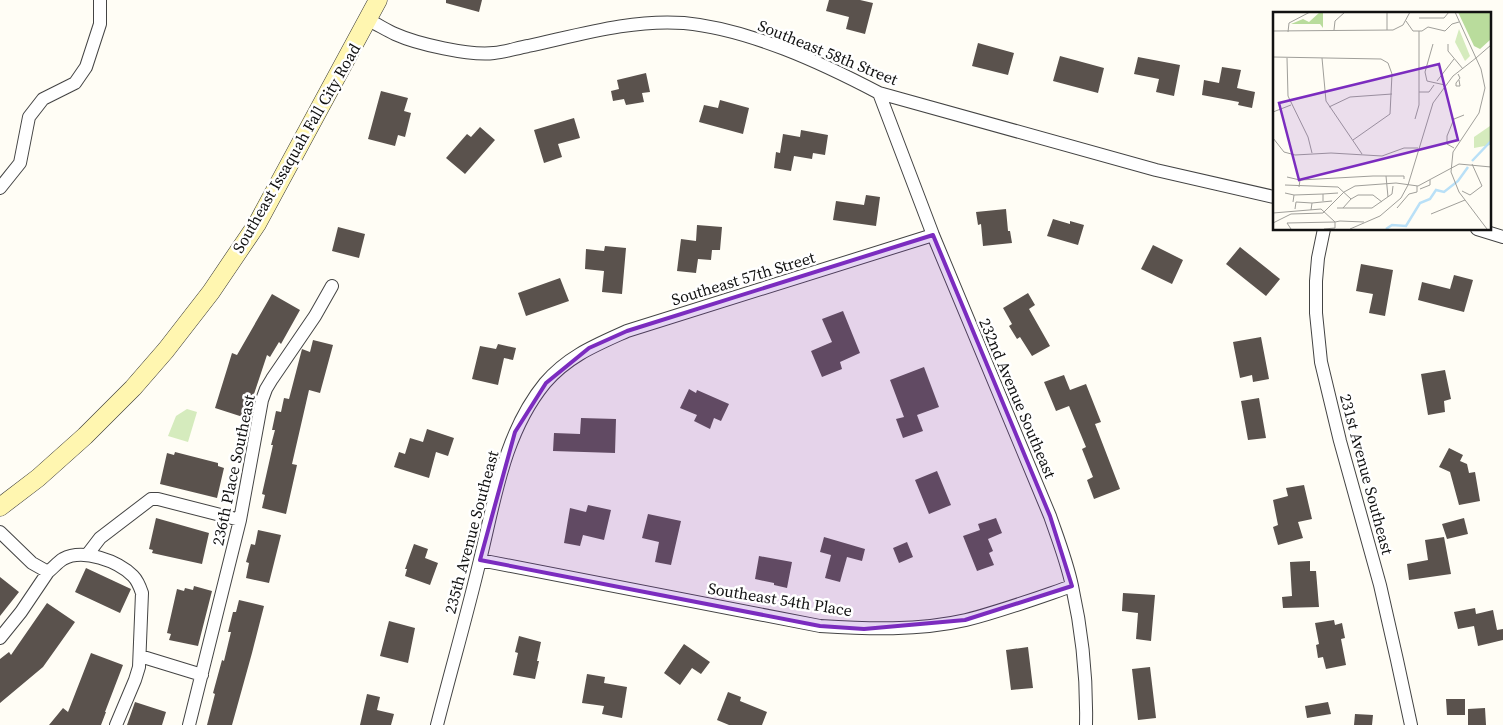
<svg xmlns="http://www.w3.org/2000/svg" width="1503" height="725" font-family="'Source Serif 4',serif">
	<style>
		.green { fill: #d5ebbd }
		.building { fill: #5a524d }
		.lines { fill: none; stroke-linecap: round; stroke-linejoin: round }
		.street-casing { stroke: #444; stroke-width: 14 }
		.secondary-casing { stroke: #333; stroke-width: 19 }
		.street { stroke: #fff; stroke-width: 12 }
		.secondary { stroke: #fff6b0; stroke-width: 18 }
		.marked { fill: #7b2cbf; fill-opacity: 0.2; stroke: #7b2cbf; stroke-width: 4; stroke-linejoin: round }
		.labels { text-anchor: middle; stroke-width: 5; stroke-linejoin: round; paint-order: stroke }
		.street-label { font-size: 16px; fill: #111; stroke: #fff }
		.inset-river { fill: none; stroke: #b9e0f7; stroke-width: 2.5 }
		.inset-road { fill: none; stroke: #a09f9a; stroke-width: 1 }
		.view { fill: #7b2cbf; fill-opacity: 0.15; stroke: #7b2cbf; stroke-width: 2.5 }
		.inset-edge { fill: none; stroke: #111; stroke-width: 2.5 }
	</style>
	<rect width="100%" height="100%" fill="#fffdf5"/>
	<path class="green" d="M187,409L197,412L188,442L168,436L176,416Z"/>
	<path class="building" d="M446,0H482L479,12L446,3Z
		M829,0H860L873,3L865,34L846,29L849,17L826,11Z
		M978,43L1014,53L1008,75L972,66Z
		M1060,56L1104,68L1098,93L1053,81Z
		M1138,57L1180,65L1174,96L1156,92L1159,79L1134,74Z
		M1222,67L1241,70L1237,88L1255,92L1252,108L1238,105L1239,102L1202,95L1204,80L1219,83Z
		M646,73L650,92L642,93L644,102L626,105L624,99L613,101L611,91L619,89L617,80Z
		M381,91L408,98L404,111L411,113L405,137L398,135L395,146L368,139Z
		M720,100L749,108L743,134L699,122L704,105L718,108Z
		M574,118L580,138L558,144L562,157L544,163L534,130Z
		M480,127L495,140L465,174L446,158L467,134L471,137Z
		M801,130L828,135L825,155L813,153L812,159L794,156L791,171L774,168L776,152L780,153L783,134L800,137Z
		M866,195L880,197L876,226L833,220L836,201L864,205Z
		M1006,209L1008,231H1010L1012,243L983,246L981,224L978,225L976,212Z
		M1053,219L1070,224V221L1084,225L1078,245L1047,236Z
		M697,225L722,227L720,250H712L711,260L698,259L696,273L677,271L681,239L696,241Z
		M338,227L365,234L359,258L332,251Z
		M1153,245L1183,260L1172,284L1141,269Z
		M605,246L626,248L622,294L602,292L604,271L585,269L586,249L604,251Z
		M1240,247L1280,279L1266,296L1226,264Z
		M1361,264L1393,270L1385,316L1369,313L1373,294L1356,291Z
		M1454,275L1473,280L1464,312L1418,300L1422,282L1450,289Z
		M560,278L569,301L526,316L518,293Z
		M1028,293L1035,305L1029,309L1050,346L1032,356L1020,337L1017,339L1009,326L1012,324L1003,308Z
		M272,294L300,310L281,344L279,342L270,357L267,355L246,418L215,408L232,353L237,355Z
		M843,311L860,353L840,362L842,369L822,377L811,351L832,342L822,319Z
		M1261,337L1269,379L1253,382L1252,375L1240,378L1233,342Z
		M313,340L333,345L320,393L309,390L292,464L297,465L286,514L262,508L265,495L262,494L273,445H271L275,430H272L276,411L281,412L284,398L289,399L302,349L310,352Z
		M498,344L516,348L513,360L504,358L498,385L472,379L480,346L496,349Z
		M924,367L939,407L917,415L923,431L903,438L896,419L904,417L890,380Z
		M1445,370L1451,399L1444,401L1445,412L1428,415L1421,374Z
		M1064,375L1070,390L1086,384L1101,422L1095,424L1120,489L1094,499L1087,480L1093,477L1082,449L1086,447L1069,406L1056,411L1044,382Z
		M689,389L696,393L697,390L729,404L721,421L714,418L710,429L694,421L697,415L680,408Z
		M1259,398L1266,438L1248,440L1241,401Z
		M581,418L616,419L615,453L553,451L554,433L580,434Z
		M427,429L454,438L448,456L436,452L429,478L394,467L399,452L405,454L410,438L423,442Z
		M1449,448L1463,455L1460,461L1467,464L1469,473L1475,472L1480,501L1459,505L1450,472L1439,467Z
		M175,452L218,463V466L224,468L217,498L160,484L167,453L174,455Z
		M937,471L951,505L929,514L915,480Z
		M1304,485L1312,519L1298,522L1303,538L1278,545L1273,527L1278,525L1273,500L1288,496L1286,488Z
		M588,505L611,510L604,540L583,535L580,546L564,543L570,508L586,512Z
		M648,514L681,521L671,565L655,562L659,542L642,538Z
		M156,518L209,533L202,564L152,553L153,550L149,549Z
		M996,518L1002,533L988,539L993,551L989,553L994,565L977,571L963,536L980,530L978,524Z
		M1464,518L1468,534L1447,539L1442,524Z
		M258,530L281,535L269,583L246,578L249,563L246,562L251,544L255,545Z
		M824,537L865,549L862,561L847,557L840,582L825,578L831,555L820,552Z
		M1444,537L1451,574L1409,580L1407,564L1428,560L1425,540Z
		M907,542L913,557L899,563L893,548Z
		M414,544L428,549L425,558L438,563L430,585L405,576L407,569H405Z
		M759,556L792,562L787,588L774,585V583L755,579Z
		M1310,561V571H1316L1319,607L1283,608L1282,597L1292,596L1290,562Z
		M86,568L131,589L120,613L75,592Z
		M0,577L19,592L0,616Z
		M194,586L212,591L198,646L169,640L171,634L167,633L177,589L184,591L185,588L193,590Z
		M1123,593L1155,595L1151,641L1136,639L1138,613L1122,611Z
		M239,600L264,606L252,653L232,725H207L215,694L213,693L222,660L224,661L231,632H228L233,612H236Z
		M47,603L75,622L43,667L0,703V659L9,652L11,655Z
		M1475,608L1476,614L1493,610L1497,630L1503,629V640L1478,646L1474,626L1458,629L1454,612Z
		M1334,620L1335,625L1342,623L1345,638L1341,639L1346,665L1326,669L1323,657L1318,658L1316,645L1319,644L1315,623Z
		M389,621L415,628L408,663L380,656Z
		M519,636L541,642L537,661H539L535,679L513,675L518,653L515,652Z
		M684,644L710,662L701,674L692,668L680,685L664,673Z
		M1028,647L1033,688L1011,690L1006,650Z
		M91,653L123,665L105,712H106L101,725H49L63,708L68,712Z
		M1150,667L1156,718L1138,720L1132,669Z
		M587,674L605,677L604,683L627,687L622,718L602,714L604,706L582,703Z
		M728,692L741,697L740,701L767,712L762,725H729L717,720Z
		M367,694L380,697L377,710L394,714L391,725H360Z
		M1446,699H1465V715H1447Z
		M135,702L166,712L162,725H127Z
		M1328,702L1331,714L1307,718L1305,706Z
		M1485,708L1486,725H1468V709Z
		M1355,714L1373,715L1372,725H1354Z"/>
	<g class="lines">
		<g class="street-casing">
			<path id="street" d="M368,20C377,24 386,30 395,34C417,44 470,56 494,53C505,52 517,48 528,46C579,35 631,19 684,23C749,29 822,63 879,93L1156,170L1274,197
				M879,93L933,235L1050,516C1058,539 1067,562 1072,586C1082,631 1087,679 1086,725
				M0,188L20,163L29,117L43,99L75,83L86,67L100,24V0
				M1324,229L1318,258L1316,281V313L1321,362L1340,441L1380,585L1397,660L1411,725
				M1477,229L1503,237
				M0,532L32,563L48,572C53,568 58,562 63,559C83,548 118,561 133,576C138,581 140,587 142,593L139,667L135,680L116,725
				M87,555L100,538L151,499H158L240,520
				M480,560L820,626C868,629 918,631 966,620C1002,611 1037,598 1072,586
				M0,638L21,612L48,572
				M140,656L202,675
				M189,725L240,520L262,400L266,389L272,379L315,316L332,286
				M437,725C451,670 467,615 480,560C495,499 504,433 545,383C568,356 596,345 627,331L933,235"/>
		</g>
		<g class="secondary-casing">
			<path id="secondary" d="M0,507L38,478L85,436L133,388L166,350L211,292L257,224L378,0"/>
		</g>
		<use href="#street" class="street"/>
		<use href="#secondary" class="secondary"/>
	</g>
	<path class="marked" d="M933,235L1050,516L1072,586L965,620L864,629L820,626L480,560L515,432L546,383L589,348L627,331Z"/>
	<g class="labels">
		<g class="street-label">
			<text transform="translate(828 52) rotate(22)" y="6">Southeast 58th Street</text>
			<text transform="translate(296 148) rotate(-60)" y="6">Southeast Issaquah Fall City Road</text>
			<text transform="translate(743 278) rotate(-17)" y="6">Southeast 57th Street</text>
			<text transform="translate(1018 398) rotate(67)" y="6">232nd Avenue Southeast</text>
			<text transform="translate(233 470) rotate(-78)" y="6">236th Place Southeast</text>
			<text transform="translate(1367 474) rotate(75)" y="6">231st Avenue Southeast</text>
			<text transform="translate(471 532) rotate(-75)" y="6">235th Avenue Southeast</text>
			<text transform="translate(780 599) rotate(9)" y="6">Southeast 54th Place</text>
		</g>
	</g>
	<g transform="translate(1273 12)">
		<rect width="218" height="218" fill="#fffdf5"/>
		<path d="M186,17L197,44L192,49L182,30ZM217,114V133L201,136V125Z" fill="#d5ebbd"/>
		<path d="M47,0H50V16L47,12H18L30,7L36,10ZM185,0H217V28L207,37L201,34Z" fill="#b9dc9c"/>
		<path class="inset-river" d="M199,149L218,129M113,217L119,213L133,214L147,191L157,187L163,178L171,180L185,169L195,155"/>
		<path class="inset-road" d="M182,0L208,57L212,76L206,101L180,140L178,160L186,180L214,217M146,6H171L176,0M133,9L140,19H149L155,15L172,19L179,12L186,10M61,18L62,9L72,0M114,18V0M0,19L120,18L130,13L137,0M15,20L16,11L37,0M160,32L152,60L154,69L172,73M175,32V39L190,57M0,45L108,47L115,51L119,62L117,102L80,128M14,46L15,84L35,125L39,141M49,46L53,89L89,142M203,46L218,33M185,62L187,66L183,71V74H187L186,68M164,69L181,47M146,80H156L161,73M56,95L77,85L119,82M0,100L18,93M142,107L146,93V19M0,126L11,140L22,143L58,141L109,144L131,136H145M181,136L174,132V124L181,107L191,103M113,164L115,185M14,165L27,168L26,175M27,168L100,164H131V167M12,173L65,175L78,187L70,196H64M147,177L157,173V168M189,179L197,183L209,174L199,152M12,181L21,183L20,190M50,182L65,181M21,183L50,182V189M78,187L85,183H100L109,190M70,196H99L119,182L120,174M124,196L136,182L144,180V174M22,197L23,190L39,191M38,198L39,191L59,189M0,201L48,197L62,210L14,211L18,217M158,202L192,188M0,211L18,202L50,201L71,180L82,174L123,171L145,174L186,152L218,155M51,217L62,216V210L67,209L91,210M77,217L107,204L128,186L135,173L160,91L180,64L203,46"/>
		<path class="view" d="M166,52L185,128L26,168L6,91Z"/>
		<rect width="218" height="218" class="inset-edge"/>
	</g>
</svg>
